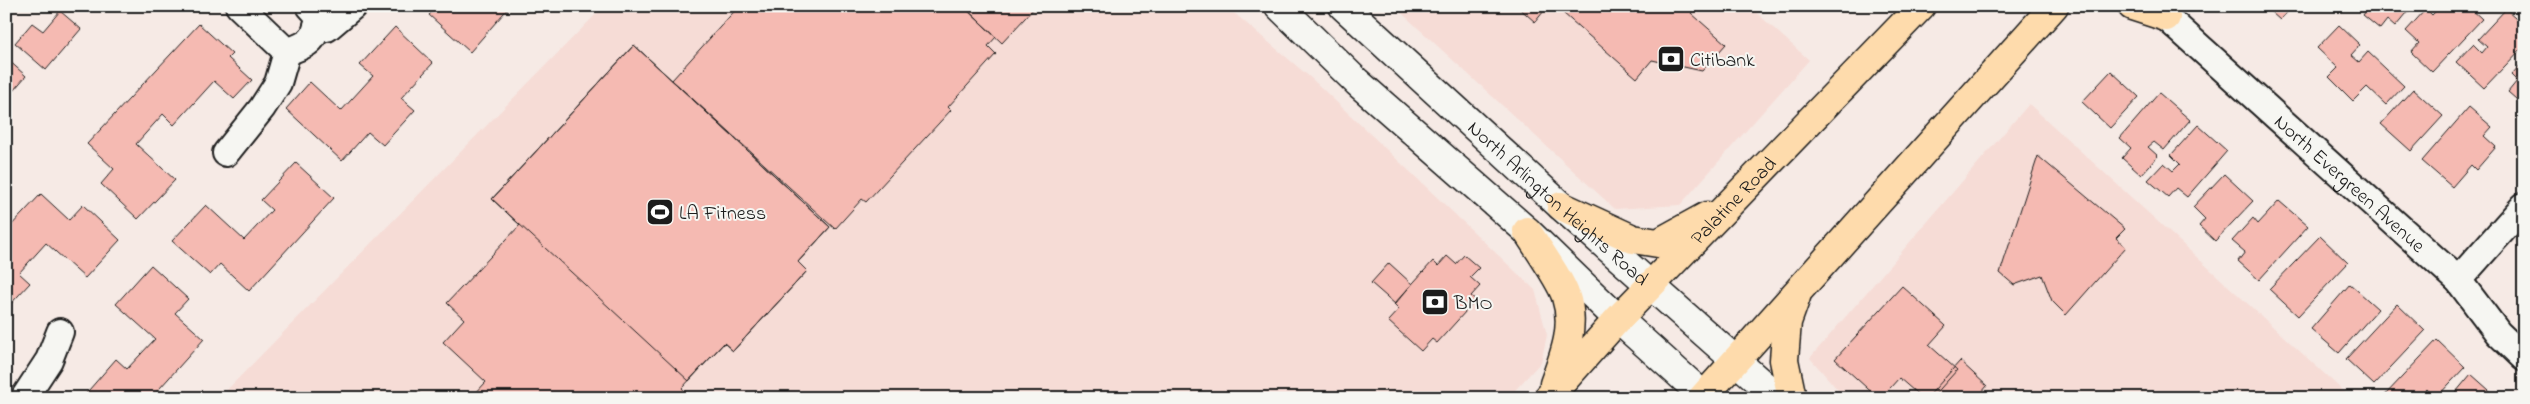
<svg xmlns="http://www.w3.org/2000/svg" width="2530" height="404" font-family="'Indie Flower',sans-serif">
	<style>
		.built { fill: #f6dcd6 }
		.building { fill: #f5bab2; stroke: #1c1c1c }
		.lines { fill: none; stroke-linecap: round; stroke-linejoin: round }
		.minor-casing { stroke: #1c1c1c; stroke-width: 30 }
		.secondary-casing { stroke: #1c1c1c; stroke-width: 31 }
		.trunk-casing { stroke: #1c1c1c; stroke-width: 31 }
		.minor { stroke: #f6f6f2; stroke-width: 26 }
		.secondary { stroke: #f6f6f2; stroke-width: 28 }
		.trunk { stroke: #fedbac; stroke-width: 28 }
		.labels { text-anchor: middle; stroke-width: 4; stroke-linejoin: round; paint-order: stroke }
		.poi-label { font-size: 20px; fill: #1c1c1c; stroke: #f6f6f2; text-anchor: start }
		.street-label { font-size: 20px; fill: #1c1c1c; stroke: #f6f6f2 }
	</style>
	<rect width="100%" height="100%" fill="#f6eae5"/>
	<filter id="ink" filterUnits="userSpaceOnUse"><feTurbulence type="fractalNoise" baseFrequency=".02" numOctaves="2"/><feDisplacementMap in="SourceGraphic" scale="10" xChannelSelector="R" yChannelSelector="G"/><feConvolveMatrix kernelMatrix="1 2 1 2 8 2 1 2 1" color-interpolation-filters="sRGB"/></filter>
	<g filter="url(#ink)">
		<path class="built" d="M604,6H1226L1312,79L1535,290L1547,335L1541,362L1508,398H219Z
			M1394,6H1749L1809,60L1680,205L1615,209Z
			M2029,104L2351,398H1845L1810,358Z"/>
		<path class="building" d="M437,6H510L470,52L429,15Z
			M739,6H963L996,37L988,46L996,54L948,107L951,110L866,202L862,199L835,229L672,80Z
			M963,6H1036L1002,43Z
			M1517,6H1548L1535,22Z
			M1555,6H1697L1691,13L1726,44L1702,71L1652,60L1637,78Z
			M2264,6H2293L2280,20Z
			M2370,6H2413L2395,27L2387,20L2380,29L2363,15Z
			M2441,6H2468L2482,19L2432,72L2411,52L2419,43L2406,31L2426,9L2432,15Z
			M2506,9L2524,25V46L2484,88L2456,62L2473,44L2482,53L2487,47L2478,39Z
			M60,11L81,29L46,70L15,43L32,23L43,31Z
			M199,24L232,54L228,58L252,80L234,99L214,81L174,125L163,114L136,144L175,180L138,219L101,184L114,169L87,144Z
			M2339,25L2360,45L2351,55L2359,62L2368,52L2404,86L2386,105L2367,87L2353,101L2329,77L2338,68L2317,48Z
			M395,27L433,63L401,98L415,110L383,145L368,132L342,161L286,109L310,82L341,111L373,76L360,65Z
			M634,45L830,227L798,262L807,271L733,351L724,343L682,388L691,398H471L486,382L443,342L464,319L447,303L520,225L492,199Z
			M634,45L830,227L798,262L807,271L733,351L724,343L689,381L492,199Z
			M6,58L26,76L6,99Z
			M2524,61V106L2508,92L2517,81L2511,75Z
			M2111,71L2139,97L2110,128L2082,102Z
			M2413,89L2443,116L2411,151L2381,124Z
			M2159,93L2190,120L2164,150L2154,142L2148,147L2158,156L2141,175L2122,158L2131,148L2120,138Z
			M2469,107L2492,127L2484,136L2496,147L2476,170L2471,165L2452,187L2422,161Z
			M2198,125L2227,151L2187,197L2176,188L2168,197L2148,180L2164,163L2173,171L2180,164L2171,155Z
			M2038,156L2125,229L2116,238L2126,247L2066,315L2052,301L2042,275L2014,285L2000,273Z
			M296,163L334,198L249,291L220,264L210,275L172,241L206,205L244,240L272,210L261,200Z
			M2224,174L2253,201L2215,241L2199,226L2205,219L2193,207Z
			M41,194L69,220L83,205L120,240L85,278L46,243L19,273L30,283L6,309V231Z
			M2279,201L2308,226L2259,280L2238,261L2245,252L2232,241L2253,218L2258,224Z
			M2320,236L2348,263L2298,316L2269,289Z
			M1464,255L1479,268L1470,277L1480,286L1471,296L1476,300L1437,343L1432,339L1421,351L1388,321L1399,309L1394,304L1433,261L1438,266L1447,256L1456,264Z
			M1389,263L1412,284L1395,304L1371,283Z
			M151,265L188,299L175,313L204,339L151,398H82L116,359L127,369L155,339L116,304Z
			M2350,284L2378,309L2339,353L2311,329Z
			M1902,286L1946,326L1929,345L1957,370L1932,398H1922L1899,378L1881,398H1878L1835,359Z
			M2397,304L2425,331L2374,385L2346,359Z
			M2437,340L2465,367L2436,398L2427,389L2421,395L2423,398H2389L2385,395Z
			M1960,361L1987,386L1977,398H1927Z
			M2471,374L2498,398H2451Z
			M418,392L425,398H413Z
			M418,392L425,398H413Z"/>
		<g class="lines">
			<g class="minor-casing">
				<g id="minor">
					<path d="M239,6L287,52C311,43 315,41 319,16L310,6"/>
					<path id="s1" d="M2166,17L2458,280L2498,333L2524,358"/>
					<path d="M317,26L327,28L353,6"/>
					<path d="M226,153L262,108L278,83L287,52"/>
					<path d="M2458,280L2524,206"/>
					<path d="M24,398L49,360L60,332"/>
				</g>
			</g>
			<g class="secondary-casing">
				<g id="secondary">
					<path d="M1279,6L1357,82L1527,231L1618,319L1706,398"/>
					<path id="s2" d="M1343,6L1561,206L1778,398"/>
				</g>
			</g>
			<g class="trunk-casing">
				<g id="trunk">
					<path d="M2132,6L2166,17"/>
					<path d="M1561,206L1633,239L1658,243L1707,216"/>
					<path d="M1527,231C1537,247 1562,282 1566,297C1576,327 1564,356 1554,384"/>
					<path id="s3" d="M1548,398L1618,319L1921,6"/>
					<path d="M1702,398L2054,6"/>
					<path d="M1792,398L1784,360L1787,322L1796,297"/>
				</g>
			</g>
			<use href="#minor" class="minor"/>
			<use href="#secondary" class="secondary"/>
			<use href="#trunk" class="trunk"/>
		</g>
	</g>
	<defs>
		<g id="bank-square" transform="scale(1.4375)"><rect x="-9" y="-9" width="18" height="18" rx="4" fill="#1c1c1c" stroke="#f6f6f2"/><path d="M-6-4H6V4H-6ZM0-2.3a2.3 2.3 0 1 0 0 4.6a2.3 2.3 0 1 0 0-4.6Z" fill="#fff"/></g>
		<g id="stadium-square" transform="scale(1.4375)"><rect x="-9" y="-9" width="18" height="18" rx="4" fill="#1c1c1c" stroke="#f6f6f2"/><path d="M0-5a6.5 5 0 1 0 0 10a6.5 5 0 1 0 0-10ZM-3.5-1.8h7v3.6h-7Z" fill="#fff"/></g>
	</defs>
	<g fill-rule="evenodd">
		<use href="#bank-square" x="1671" y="59"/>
		<use href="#stadium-square" x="660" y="212"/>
		<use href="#bank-square" x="1435" y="302"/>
	</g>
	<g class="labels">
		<g class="poi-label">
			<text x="1690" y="66">Citibank</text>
			<text x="679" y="219">LA Fitness</text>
			<text x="1454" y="309">BMO</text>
		</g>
		<g class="street-label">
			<text dy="7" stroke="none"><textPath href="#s1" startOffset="248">North Evergreen Avenue</textPath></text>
			<text dy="7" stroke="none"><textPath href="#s3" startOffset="271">Palatine Road</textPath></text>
			<text dy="7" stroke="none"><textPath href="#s2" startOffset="292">North Arlington Heights Road</textPath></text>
		</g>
	</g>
	<rect width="2530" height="404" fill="none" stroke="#f6f6f2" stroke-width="25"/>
	<rect x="12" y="12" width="2505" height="379" fill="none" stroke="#1c1c1c" stroke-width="2" filter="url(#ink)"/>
</svg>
